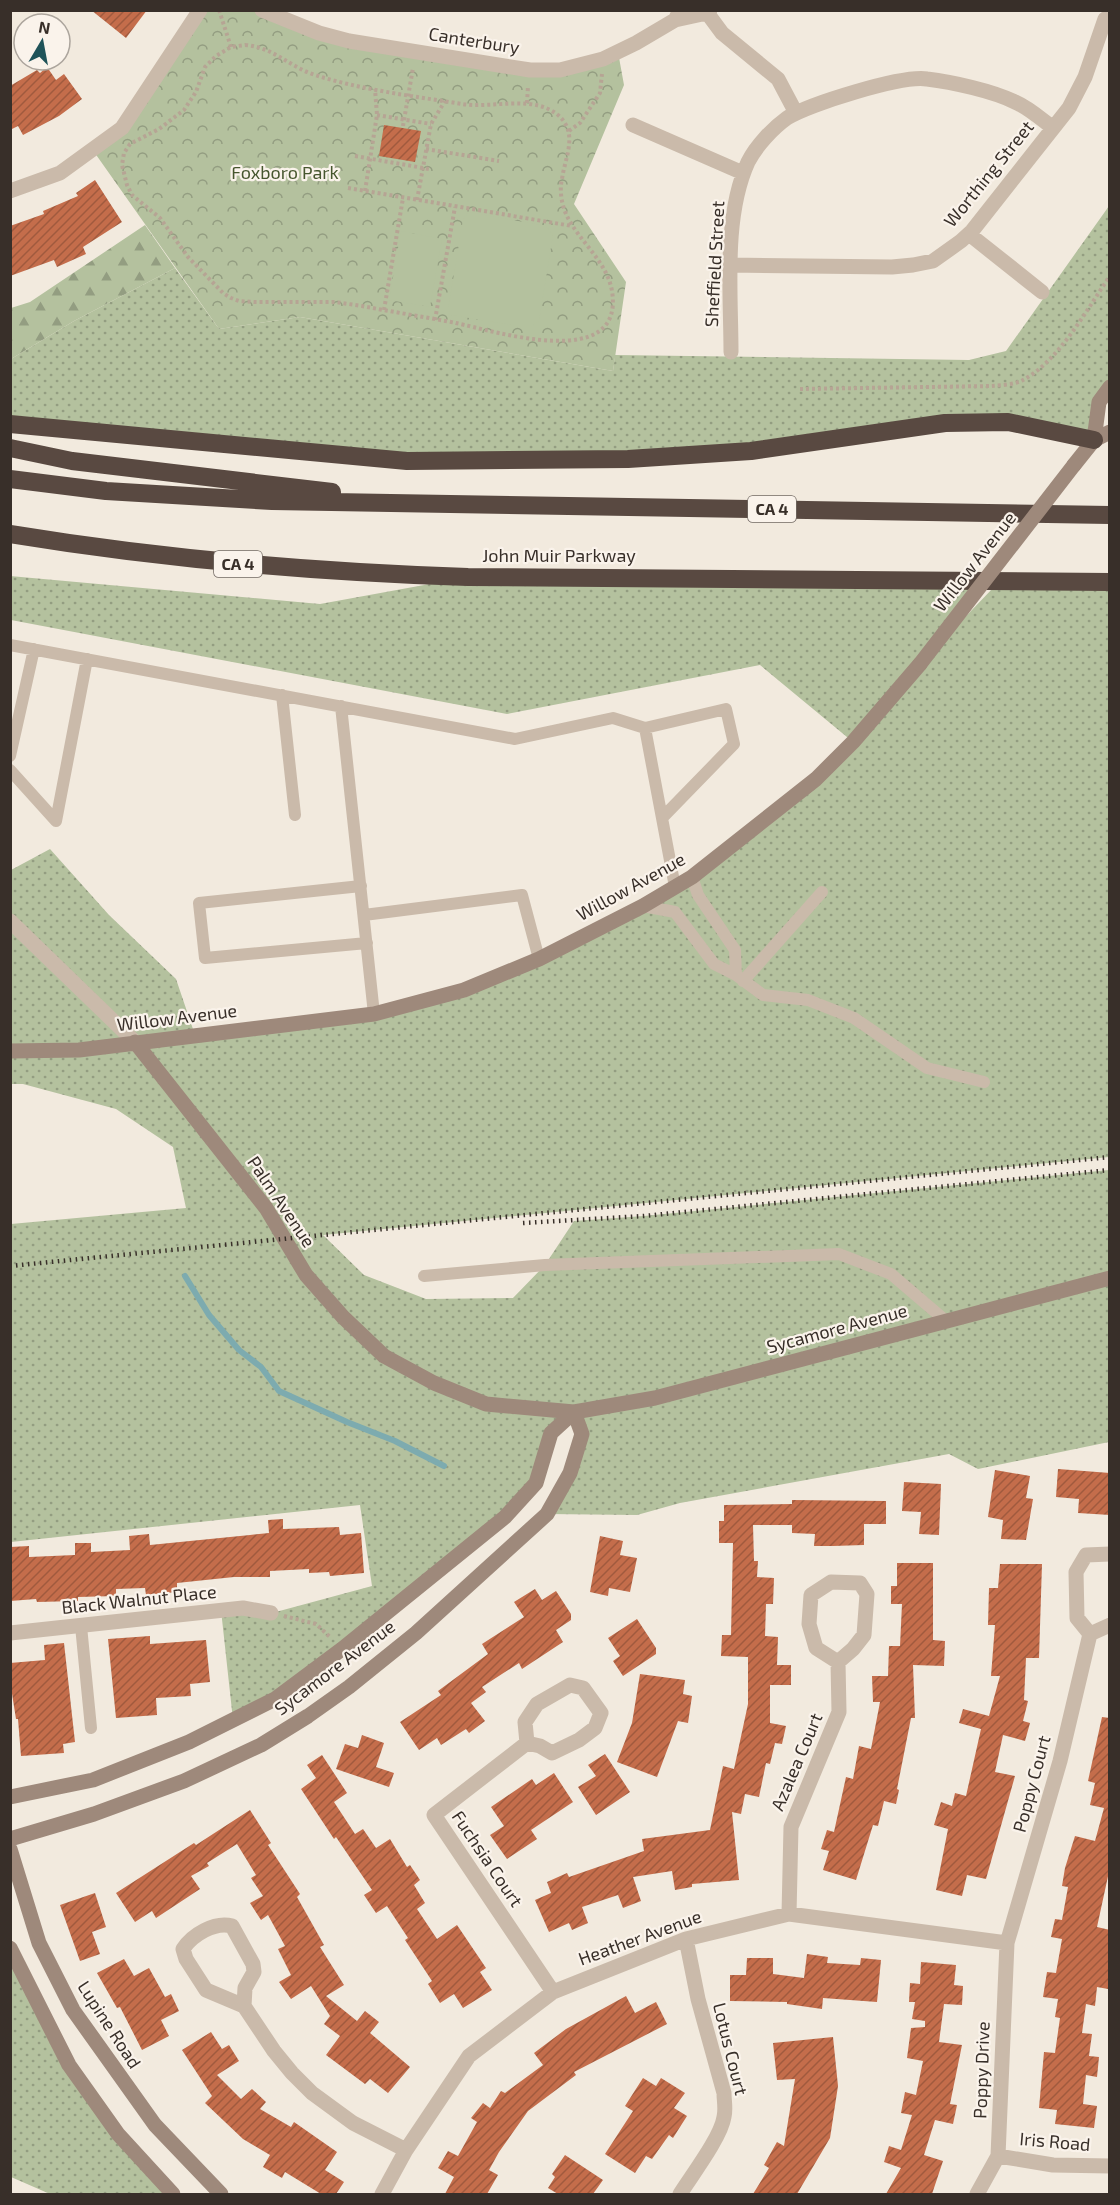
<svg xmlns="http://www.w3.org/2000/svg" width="1120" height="2205" font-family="'Exo 2',sans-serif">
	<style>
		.grass { fill: url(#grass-dots) }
		.forest { fill: url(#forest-firs) }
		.park { fill: url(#park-crowns) }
		.pitch { fill: #b4c19e }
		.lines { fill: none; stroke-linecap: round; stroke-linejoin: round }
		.stream { stroke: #7dabaf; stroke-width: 6 }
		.building { fill: url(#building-hatch) }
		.path { stroke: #b6a494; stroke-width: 4; stroke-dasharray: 3 3; stroke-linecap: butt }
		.lane { stroke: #cabaaa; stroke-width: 12 }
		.street { stroke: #cabaaa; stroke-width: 15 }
		.secondary { stroke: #9e897b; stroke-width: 15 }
		.highway { stroke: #594941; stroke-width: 18 }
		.rail { stroke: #382f29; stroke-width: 4.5; stroke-dasharray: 1.5 4.5; stroke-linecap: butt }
		.secondary-bridge { stroke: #9e897b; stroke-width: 15 }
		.labels { text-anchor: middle; stroke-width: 4.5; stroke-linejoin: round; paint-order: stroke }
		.shield { fill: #faf3eb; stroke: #726a63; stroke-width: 1.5 }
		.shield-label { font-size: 16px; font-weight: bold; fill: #382f29 }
		.street-label { font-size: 18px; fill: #382f29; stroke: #faf3eb }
		.park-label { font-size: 18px; fill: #46562e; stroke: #faf3eb }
	</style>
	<defs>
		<pattern id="grass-dots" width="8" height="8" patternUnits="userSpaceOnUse" patternTransform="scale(1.5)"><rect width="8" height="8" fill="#b4c19e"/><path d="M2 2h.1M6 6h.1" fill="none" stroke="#939d81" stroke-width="1.8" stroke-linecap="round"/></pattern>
		<pattern id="forest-firs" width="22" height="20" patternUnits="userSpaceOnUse" patternTransform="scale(1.5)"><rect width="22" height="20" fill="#b4c19e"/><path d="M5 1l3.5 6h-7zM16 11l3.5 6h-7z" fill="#939d81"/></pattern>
		<pattern id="park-crowns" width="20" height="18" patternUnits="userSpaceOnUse" patternTransform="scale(1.5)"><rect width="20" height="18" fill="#b4c19e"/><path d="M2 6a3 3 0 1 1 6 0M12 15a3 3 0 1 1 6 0" fill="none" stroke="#939d81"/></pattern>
		<pattern id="building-hatch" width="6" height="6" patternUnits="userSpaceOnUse" patternTransform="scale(1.5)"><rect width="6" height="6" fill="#c46d4b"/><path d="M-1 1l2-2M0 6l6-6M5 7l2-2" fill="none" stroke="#a05a3e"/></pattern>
	</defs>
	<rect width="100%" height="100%" fill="#f2eade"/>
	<path class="grass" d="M1109,206V387L1094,440L1008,422L751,451L407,461L11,424V359L74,321L175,268L219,329L300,317L613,371L615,355L969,360L1006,351Z
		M10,576L320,604L468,577L980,580L924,660L993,588H1109V1157L323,1235L364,1275L426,1299L513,1298L545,1265L574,1221L644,1216L1109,1170V1442L978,1469L949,1454L680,1503L637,1515L547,1514L582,1434L574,1413L551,1433L536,1483L375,1623L233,1720L221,1610L272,1613L372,1586L360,1505L11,1542V1224L186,1208L173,1147L116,1109L23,1084H11V870L50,849L109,915L176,979L195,1035L374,1014L464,990L692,877L853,742L760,665L507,714L11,620Z
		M10,1948L69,2065L173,2194H50L11,2177Z"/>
	<path class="forest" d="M145,225L175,268L74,321L11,359V308L30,302Z"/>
	<path class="park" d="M200,11H262L319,33L530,70L618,52L624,85L574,204L626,282L613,371L300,317L219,329L92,149L122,128Z"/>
	<path class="pitch" d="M468,212L546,226L553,235L539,321L529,328L451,315L448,310L463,220Z
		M401,231L442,239L430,307L389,300Z"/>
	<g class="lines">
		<path class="stream" d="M185,1276L209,1315L239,1350L261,1367L279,1391L347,1422L395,1441L444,1466"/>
	</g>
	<path class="building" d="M91,10H147L126,38Z
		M47,67L56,80L64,74L82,99L59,116L23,135L18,126L10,130V86L37,70L40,73Z
		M384,125L421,131L415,162L379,156Z
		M95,180L122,222L83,247L86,254L57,267L54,260L10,276V226L44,214L43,211L78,196L76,193Z
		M1058,1469L1110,1473V1515L1078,1513L1079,1499L1056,1497Z
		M995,1470L1030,1476L1026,1498L1033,1499L1026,1540L1001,1539L1003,1520L988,1517Z
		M904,1482L941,1484L939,1535L919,1534L921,1512L902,1511Z
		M792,1500L886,1501V1524H864V1545L833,1546H814L815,1534L792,1533V1525H753L754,1561H758L757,1577L774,1578L773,1604H766L765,1636L778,1637L777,1665H791V1685H770V1723L786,1726L782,1744L775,1743L770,1764L766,1763L759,1797L745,1794L741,1814L732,1812L739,1880L692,1884V1887L675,1890L672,1871L633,1877L641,1901L623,1908L618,1895L582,1907L588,1923L572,1930L569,1923L549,1932L535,1900L551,1893L547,1882L567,1873L569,1877L644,1851L642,1839L710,1830L723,1766L734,1769L748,1704V1657L721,1656L722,1635H731L733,1543H719V1521H724V1505L792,1504Z
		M283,1519V1529L339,1527L340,1535L361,1533L364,1573L330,1576L329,1572L309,1573V1569L270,1571V1577H234L177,1583V1592L146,1595L145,1588L116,1589V1596L78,1597V1601L37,1602L36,1599L10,1601V1547L29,1546V1557L75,1555V1543H91V1552L130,1550L129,1536L149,1534L150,1545L250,1535L269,1533L268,1520Z
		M600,1536L623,1541L620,1555L637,1558L630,1592L609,1588L608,1596L590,1592Z
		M897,1563H933V1640L945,1641L944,1666L913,1665L915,1718H911L897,1789L899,1790L896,1804L884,1801L878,1826L873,1825L856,1880L823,1870L829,1851L821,1849L827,1830L834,1832L846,1777L853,1779L859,1746L871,1749L880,1702H873L872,1676H888L889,1646H900L902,1604H891V1586H897Z
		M1000,1564H1042L1039,1658H1026L1024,1700L1028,1701L1023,1721L1030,1723L1025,1741L1003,1735L995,1772L1015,1776L986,1879L967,1875L962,1896L936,1890L948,1829L934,1825L941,1802L952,1806L955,1793L966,1796L981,1729L959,1723L963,1709L989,1716L1000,1676H991L995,1625H988L989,1588H998Z
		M535,1589L542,1600L556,1591L571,1614V1620L556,1630L563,1642L522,1669L519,1663L482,1687L486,1692L471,1703L485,1721L469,1733L466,1729L441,1745L437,1738L419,1750L400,1722L441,1695L438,1691L488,1654L482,1644L524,1617L514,1602Z
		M637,1619L656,1648V1654L623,1676L613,1661L620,1656L608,1638Z
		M150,1636V1644L206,1640L210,1682L190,1684L191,1696L156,1698L157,1715L116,1718L108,1639Z
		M64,1643L75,1742L63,1744L64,1753L21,1756L18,1719H16L10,1681V1663L45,1660L44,1645Z
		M640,1674L685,1680L683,1694L692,1696L688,1723L678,1721L657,1777L617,1762L632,1723Z
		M1102,1717L1110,1718V1867L1097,1927L1110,1930V1980L1108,1989L1097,1987L1095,2006L1086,2004L1082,2033L1092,2034L1089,2056L1099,2057L1097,2077L1086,2075L1083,2104L1097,2106L1094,2128L1055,2124L1057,2110L1039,2108L1044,2052L1055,2053L1060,2018L1055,2017L1058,1999L1043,1997L1047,1972L1056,1973L1062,1939L1051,1937L1055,1919L1062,1920L1068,1887L1062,1886L1065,1868L1075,1836L1095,1841L1104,1808L1090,1805L1095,1783L1088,1781Z
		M362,1735L384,1743L376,1767L394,1773L389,1787L336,1769L345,1744L358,1748Z
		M605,1754L630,1792L596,1815L578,1787L596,1776L588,1765Z
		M322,1755L347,1793L334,1802L355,1834L363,1829L376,1848L390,1839L407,1867L410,1865L420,1880L414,1885L425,1903L417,1909L437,1939L457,1925L486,1968L480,1972L492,1990L463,2008L454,1994L440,2003L428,1984L432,1981L405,1940L408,1938L387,1906L376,1913L364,1895L372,1890L336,1837L334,1839L301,1789L316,1778L307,1765Z
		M554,1773L573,1802L531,1830L537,1839L507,1859L490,1835L504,1826L491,1807L532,1779L536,1785Z
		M250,1810L271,1843L268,1845L300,1894L297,1897L324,1945L320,1947L344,1985L326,1996L357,2021L365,2011L379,2022L370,2033L410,2067L388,2093L370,2079L365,2084L326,2055L340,2036L324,2024L330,2016L311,1986L291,1999L279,1982L291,1975L278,1949L285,1946L268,1915L261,1920L250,1903L263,1896L251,1878L256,1875L237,1844L207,1863L209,1866L191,1876L200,1889L156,1918L152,1911L135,1922L116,1893L194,1843L196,1845Z
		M95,1893L106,1927L92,1932L100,1954L80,1961L60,1905Z
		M807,1954L828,1957L827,1963L860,1965L861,1958L881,1960L877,2002L823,1998L822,2009L787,2004V2002L730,2001V1975H746L747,1958H773V1974L804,1978Z
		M124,1959L134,1976L149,1968L165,1997L171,1994L179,2011L161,2020L169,2036L142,2050L120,2007L117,2008L97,1973Z
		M921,1962L956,1965L954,1985L963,1986L962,2005L944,2004L939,2042L962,2045L950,2104L957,2105L953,2124L935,2120L924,2155L943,2161L932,2194H886L901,2168L884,2162L889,2146L901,2150L912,2115L901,2113L905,2092L916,2095L923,2061L907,2058L911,2028L925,2027V2021L912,2019L915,2002H909L910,1983L920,1984Z
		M626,1996L635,2013L656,2002L667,2024L574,2072L576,2075L528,2111L499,2152L489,2170L498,2175L487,2194H445L454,2177L438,2168L448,2151L458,2156L477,2122L471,2118L483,2103L490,2108L501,2091L505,2093L543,2065L534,2053L566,2029Z
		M211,2032L222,2049L229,2045L239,2061L217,2075L241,2099L252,2089L266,2102L260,2109L291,2127L294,2122L337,2152L325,2170L344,2182L336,2194H321L285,2172L282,2178L263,2167L270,2155L243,2139L205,2103L212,2096L182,2050Z
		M833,2037L838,2086L830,2138L797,2194H753L769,2168L764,2165L777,2142L784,2146L795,2079L777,2080L773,2043Z
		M643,2078L656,2086L661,2078L685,2093L674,2108L687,2116L673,2138L669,2135L652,2159L646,2156L635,2173L605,2154L633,2111L625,2106Z
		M565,2155L603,2180L593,2194H558L548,2188L555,2177L552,2174Z"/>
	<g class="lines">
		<path class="path" d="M219,10L231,47
			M245,45C273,47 290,67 315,75C362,90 413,96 462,104C493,109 532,94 558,115C579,133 565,157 562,179C559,191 562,207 568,218C581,243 607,262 612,291C625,373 494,331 456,323C425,317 393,312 362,306L335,302H254L239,301L231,298L223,293L188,257L160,218L132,195L127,185L122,165L124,153L130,144L159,129L184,110L196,92L205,67L216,56L231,47Z
			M527,103L528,86
			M377,115L431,124
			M403,126L413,68
			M569,131L580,123L600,93L602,74
			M426,149L499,161
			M355,156L429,169
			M348,188L572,226
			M365,191L377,115L375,89
			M417,200L431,124L445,101
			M384,310L403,198
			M435,320L455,207
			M800,389L991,386C1001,385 1014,385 1023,380C1059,361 1087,309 1110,276
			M284,1616L316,1624L330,1637"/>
		<path class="lane" d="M10,645L515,739L613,718L645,728
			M282,695L295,815
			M341,706L374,1014
			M10,756L34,649
			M10,770L56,821L87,659
			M662,818L734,744L726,709L645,728L675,887
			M692,877L698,895L735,950L736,975
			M361,886L199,903L205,958L367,943
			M643,906L675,912L714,964L736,975L763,995L808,1000L854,1018L927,1068L984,1082
			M364,915L522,895L539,959
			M743,981L822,892
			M424,1276L545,1265L839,1254L891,1274L946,1321
			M81,1626L91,1728"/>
		<path class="street" d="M262,10L319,33L349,41L530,70H560L603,59L636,43L675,20
			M680,10L675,20L707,13L710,10
			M705,10L722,33L778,79L796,113
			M633,125L743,173
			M10,191L60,173L122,128L200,10
			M969,234L1042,292
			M731,265L892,267L913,265L933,261L961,241L972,231L1069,108L1085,77L1105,19
			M731,352C731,292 723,217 748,162C756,146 773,128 787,118C809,104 902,75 927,79C952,82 993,91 1015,102C1029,108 1041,119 1053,128
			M10,921L135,1042
			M831,1582L860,1583L867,1594L864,1635L853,1649L838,1662L816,1648L809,1624L811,1595Z
			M10,1633L243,1608L271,1613
			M1090,1634L1077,1618L1076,1572L1086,1555L1110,1554
			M1090,1634L1110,1625
			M570,1685L583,1688L601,1713L595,1728L579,1740L552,1753L540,1746L527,1743L525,1722L537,1704Z
			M527,1743L434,1815L553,1992
			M789,1914L791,1827L839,1712L838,1662
			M244,2006L245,1988L254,1972L253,1964L232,1926C215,1921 192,1935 183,1949L186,1959L206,1990L244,2006L274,2051L292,2073L312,2093L353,2123L406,2150
			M998,2156L1053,2165L1110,2166
			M382,2194L406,2150L469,2056L553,1992L686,1939L789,1914L1007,1943
			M680,2194C692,2175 721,2137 724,2117C726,2109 724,2101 724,2093L698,1999L686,1939
			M977,2194L998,2156L1007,1943L1060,1761L1090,1634"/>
		<path class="secondary" d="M1094,440L1099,402L1110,387
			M1074,465L1094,440L1110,432
			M135,1042L266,1208L306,1275L343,1317L384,1356L434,1383L486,1404L574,1412
			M10,1051L79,1050L374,1014L464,990L539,959L643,906L692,877L816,779L853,742L920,664
			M10,1797L93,1780L189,1742L275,1699L342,1649L505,1517L536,1483L551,1433L574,1412L655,1398L1110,1278
			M10,1839L94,1814L184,1781L261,1745L308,1716L349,1687L416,1633L547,1514L570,1473L582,1434L574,1412
			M10,1849L39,1943L73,2010L155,2125L221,2194
			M10,1948L69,2065L118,2134L173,2194"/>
		<path class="highway" d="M10,424L407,461L628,459L751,451L945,423L1008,422L1094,440
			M10,448L72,461L332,492
			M10,479L106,491L272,501L1110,515
			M10,534C162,559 314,572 468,577L1110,582"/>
		<path class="rail" d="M523,1223L644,1216L1110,1170
			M10,1266L1110,1157"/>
		<path class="secondary-bridge" d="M920,664L1074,465"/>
	</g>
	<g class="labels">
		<g class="shield">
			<rect x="748" y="496" width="48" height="26" rx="4.5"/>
			<rect x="214" y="551" width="48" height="26" rx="4.5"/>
		</g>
		<g class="shield-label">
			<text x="772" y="515">CA 4</text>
			<text x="238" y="570">CA 4</text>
		</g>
		<g class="street-label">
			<text transform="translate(474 41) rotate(9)" y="6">Canterbury</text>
			<text transform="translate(989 174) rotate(-51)" y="6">Worthing Street</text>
			<text transform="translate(715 264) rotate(-87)" y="6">Sheffield Street</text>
			<text x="559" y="562">John Muir Parkway</text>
			<text transform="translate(975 562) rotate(-52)" y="6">Willow Avenue</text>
			<text transform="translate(631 887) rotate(-29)" y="6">Willow Avenue</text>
			<text transform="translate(177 1018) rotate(-7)" y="6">Willow Avenue</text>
			<text transform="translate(281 1202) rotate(56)" y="6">Palm Avenue</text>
			<text transform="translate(837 1329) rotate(-15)" y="6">Sycamore Avenue</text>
			<text transform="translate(139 1600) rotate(-6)" y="6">Black Walnut Place</text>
			<text transform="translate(335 1668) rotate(-37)" y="6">Sycamore Avenue</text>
			<text transform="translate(797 1762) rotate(-67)" y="6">Azalea Court</text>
			<text transform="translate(1032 1784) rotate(-75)" y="6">Poppy Court</text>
			<text transform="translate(487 1859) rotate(56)" y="6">Fuchsia Court</text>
			<text transform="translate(640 1938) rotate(-20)" y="6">Heather Avenue</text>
			<text transform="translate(109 2025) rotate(57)" y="6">Lupine Road</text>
			<text transform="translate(730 2049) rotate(76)" y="6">Lotus Court</text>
			<text transform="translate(982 2070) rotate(-88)" y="6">Poppy Drive</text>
			<text transform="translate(1055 2142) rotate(5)" y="6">Iris Road</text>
		</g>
		<g class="park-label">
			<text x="285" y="179">Foxboro Park</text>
		</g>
	</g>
	<rect width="1120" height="2205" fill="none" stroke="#382f29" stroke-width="24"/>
	<g transform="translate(42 42) rotate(10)"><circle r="28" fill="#faf3eb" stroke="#aca59d" stroke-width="1.5"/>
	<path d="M0-4.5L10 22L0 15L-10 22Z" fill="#1f5359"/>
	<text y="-9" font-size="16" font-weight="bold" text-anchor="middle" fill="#382f29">N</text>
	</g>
</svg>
